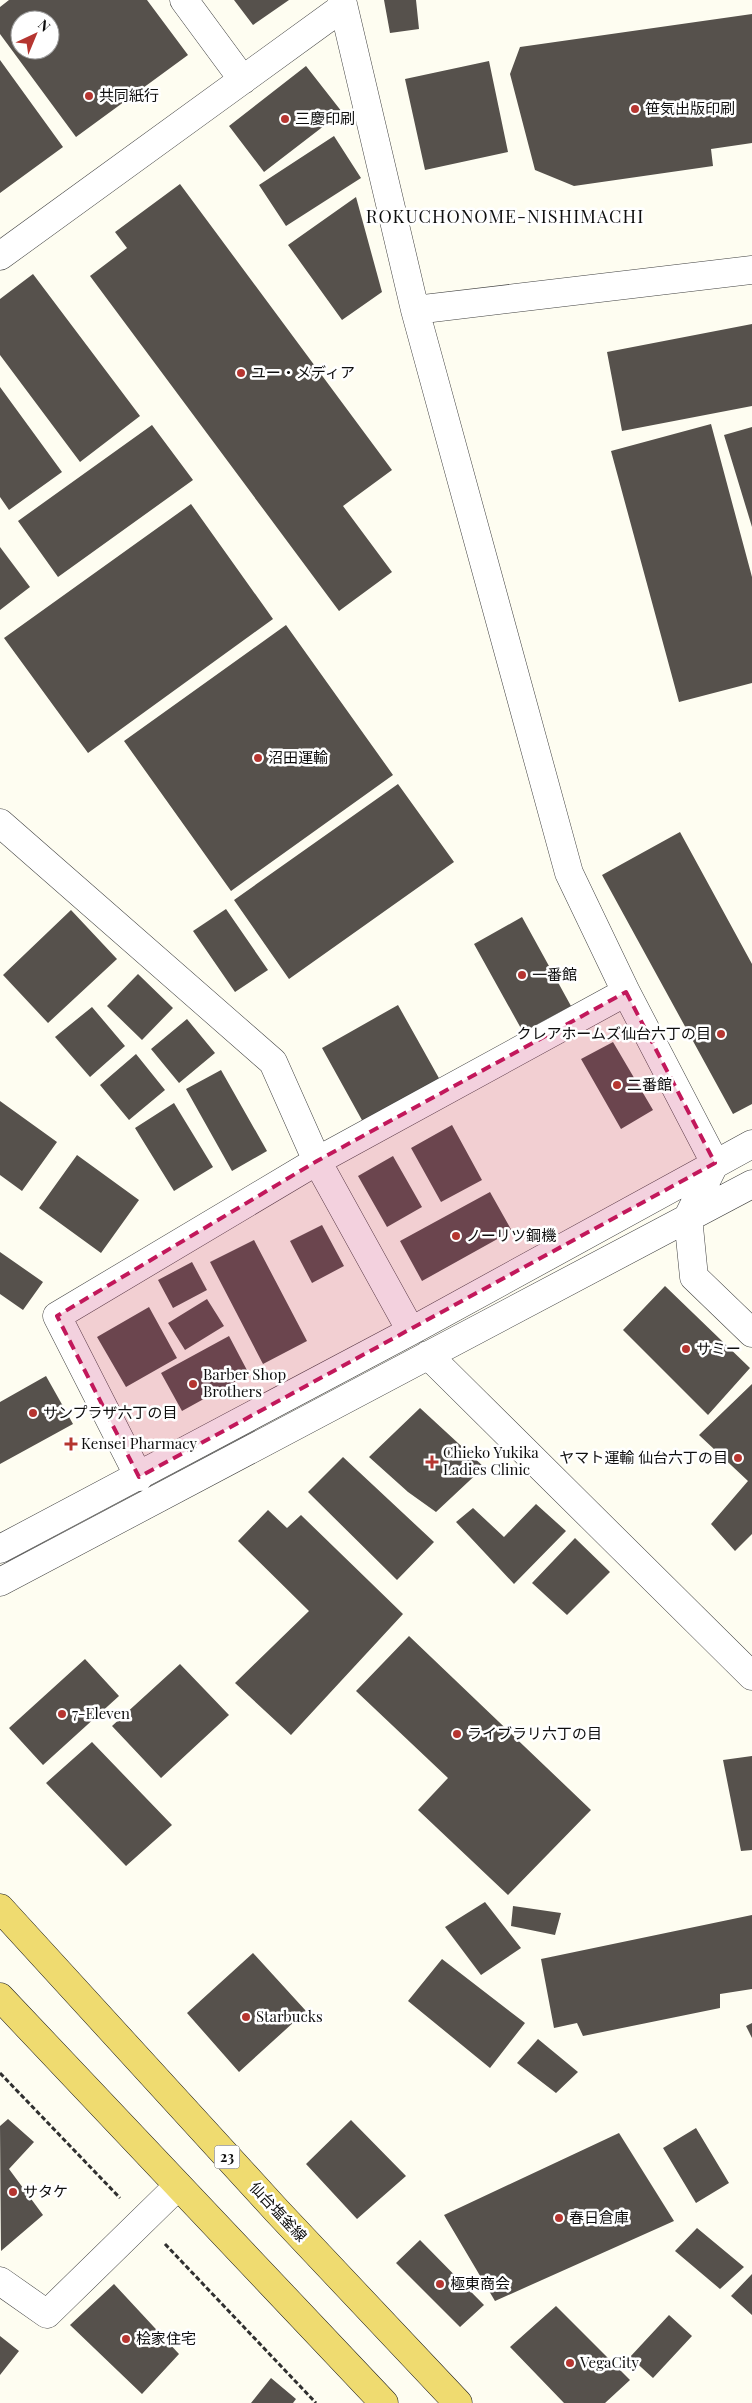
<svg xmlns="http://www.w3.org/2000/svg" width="752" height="2403" font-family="'Playfair Display','Noto Sans JP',serif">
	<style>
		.building { fill: #56514c; fill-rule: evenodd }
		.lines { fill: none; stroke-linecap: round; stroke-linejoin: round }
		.minor-casing { stroke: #414141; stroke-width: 29 }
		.major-casing { stroke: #1f1f1f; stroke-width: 29 }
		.path { stroke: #303030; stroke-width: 3; stroke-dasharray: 5 2.5; stroke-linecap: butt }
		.minor { stroke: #fff; stroke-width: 28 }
		.major { stroke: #efdb70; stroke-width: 28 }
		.marked { fill: #c2185b; fill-opacity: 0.2; stroke: #c2185b; stroke-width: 4; stroke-dasharray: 10 6; stroke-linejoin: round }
		.poi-dot { fill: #b53530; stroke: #fff; stroke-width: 2 }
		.labels { text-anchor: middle; stroke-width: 5; stroke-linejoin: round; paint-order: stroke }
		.shield { fill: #fff; stroke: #565656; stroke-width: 1 }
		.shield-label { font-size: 14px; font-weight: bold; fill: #0e0e0e }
		.poi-label { font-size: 15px; fill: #0e0e0e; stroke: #fff; text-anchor: start }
		.street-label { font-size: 15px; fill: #0e0e0e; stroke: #fff }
		.quarter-label { font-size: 18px; letter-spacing: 1px; fill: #0e0e0e; stroke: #fff }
	</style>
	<rect width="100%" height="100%" fill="#fefdf1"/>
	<path class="building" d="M9,0H147L188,55L76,137L0,34V7ZM20,20H50V50H20Z
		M234,0H289L253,25Z
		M384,0H416L419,29L390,33Z
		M752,14V143L711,149L713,166L574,186L535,170L510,74L520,47Z
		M0,60L63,147L0,193Z
		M489,61L508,152L425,170L405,79Z
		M306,66L342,112L264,172L229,126Z
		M334,136L361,178L286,226L259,185Z
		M180,184L392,470L343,506L392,572L339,611L90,276L127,248L115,232Z
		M356,197L382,292L342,320L288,245Z
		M33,274L140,416L80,462L0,355V299Z
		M752,324V406L622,431L607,352Z
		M0,387L62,472L9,510L0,497Z
		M711,424L752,577V683L679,702L611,451Z
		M152,425L193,480L58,577L18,521Z
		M752,427V527L724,435Z
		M191,504L273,619L88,753L4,638Z
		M0,547L30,587L0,610Z
		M286,625L393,775L231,891L124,741Z
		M398,784L454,862L289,979L234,900Z
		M680,832L752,964V1104L733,1114L602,875Z
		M226,909L268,970L235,992L193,931Z
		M71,910L117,959L48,1023L3,975Z
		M522,917L571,1006L523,1032L474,944Z
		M138,974L173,1008L142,1040L107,1006Z
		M398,1005L440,1080L363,1122L322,1048Z
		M92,1007L125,1046L90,1077L55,1037Z
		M187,1019L215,1053L179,1083L151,1049Z
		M613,1042L653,1110L621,1129L581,1059Z
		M136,1054L165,1090L129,1120L100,1085Z
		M221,1070L267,1151L232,1171L186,1089Z
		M0,1101L57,1142L22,1191L0,1175Z
		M174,1103L213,1167L174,1191L135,1128Z
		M452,1125L482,1180L441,1202L411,1148Z
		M77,1155L139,1200L101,1253L39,1208Z
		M393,1156L422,1207L387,1227L358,1176Z
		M490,1192L512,1231L422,1281L400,1241Z
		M322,1225L344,1266L312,1283L290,1241Z
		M254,1240L307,1341L263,1364L210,1262Z
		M0,1252L43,1282L23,1310L0,1294Z
		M192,1262L207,1290L173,1308L158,1280Z
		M665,1286L750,1368L708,1415L623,1330Z
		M207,1299L224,1326L185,1350L168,1323Z
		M149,1307L177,1358L126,1387L97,1337Z
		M229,1336L249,1374L182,1411L161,1373Z
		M46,1376L73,1424L0,1464V1402Z
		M752,1384V1534L735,1551L711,1524L748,1481L699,1435Z
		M420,1408L484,1467L436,1512L408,1492L369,1457Z
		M343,1457L434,1542L397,1580L308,1492Z
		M536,1504L566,1531L514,1584L456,1522L473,1508L504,1537Z
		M268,1510L287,1528L301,1515L403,1614L291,1735L235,1683L309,1611L238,1541Z
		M575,1538L610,1572L567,1615L532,1583Z
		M409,1636L591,1810L508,1895L418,1810L448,1778L356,1691Z
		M85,1659L119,1696L43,1765L9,1728Z
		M180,1664L229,1715L161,1778L112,1726Z
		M92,1742L172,1825L126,1866L46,1783Z
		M752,1756V1850L741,1851L723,1760Z
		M485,1902L521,1948L481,1975L445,1927Z
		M513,1906L561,1913L555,1935L511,1926Z
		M752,1915V1989L720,1994V2008L583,2036L577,2023L554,2028L541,1959Z
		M253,1953L306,2011L239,2072L187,2013Z
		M442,1959L525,2023L490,2068L408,2001Z
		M752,2023V2038L746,2026Z
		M538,2039L578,2072L556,2093L517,2063Z
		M8,2119L34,2142L9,2169L43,2215L1,2251L0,2126Z
		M351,2120L406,2176L357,2219L306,2164Z
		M696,2128L729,2183L696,2203L663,2148Z
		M619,2133L674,2221L495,2301L444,2215Z
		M697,2228L744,2267L720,2289L675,2251Z
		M420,2240L484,2305L460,2327L396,2263Z
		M752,2274V2315L731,2296Z
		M114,2284L179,2354L142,2394L70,2325Z
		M556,2306L630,2380L605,2403H564L510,2347Z
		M669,2315L692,2336L653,2378L630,2357Z
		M0,2336L19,2351L0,2375Z
		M271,2378L296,2399L293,2403H251Z"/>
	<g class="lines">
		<g class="minor-casing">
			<path id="minor" d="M184,0L243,80
				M342,0L415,310L569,873L626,992L715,1163L688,1217L694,1277L752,1333
				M0,256L343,7
				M415,310L752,270
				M0,823L273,1062L317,1161L411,1331
				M428,1355L752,1676
				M139,1477L57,1316L317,1161L626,992
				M0,1549L411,1331L752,1144
				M0,1582L752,1184
				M0,2281L47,2314L178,2186"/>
		</g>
		<g class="major-casing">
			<path id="major" d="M0,1908L277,2211L458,2403
				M0,1997L384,2403"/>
		</g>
		<path class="path" d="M0,2073L120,2198
			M165,2244L316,2403"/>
		<use href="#minor" class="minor"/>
		<use href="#major" class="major"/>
	</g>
	<path class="marked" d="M626,992L715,1163L139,1477L57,1316L317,1161Z"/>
	<g class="poi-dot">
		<circle cx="89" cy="96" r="5"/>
		<circle cx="635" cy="109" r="5"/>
		<circle cx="285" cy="119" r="5"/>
		<circle cx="241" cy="373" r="5"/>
		<circle cx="258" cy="758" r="5"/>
		<circle cx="522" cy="975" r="5"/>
		<circle cx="721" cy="1034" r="5"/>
		<circle cx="617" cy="1085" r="5"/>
		<circle cx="456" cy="1236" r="5"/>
		<circle cx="686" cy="1349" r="5"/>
		<circle cx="193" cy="1384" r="5"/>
		<circle cx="33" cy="1413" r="5"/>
		<path d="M68.5 1436.5h5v5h5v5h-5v5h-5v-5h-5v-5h5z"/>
		<circle cx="738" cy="1458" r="5"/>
		<path d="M429.5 1454.5h5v5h5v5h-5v5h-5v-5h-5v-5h5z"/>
		<circle cx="62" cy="1714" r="5"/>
		<circle cx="457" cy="1734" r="5"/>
		<circle cx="246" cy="2017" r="5"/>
		<circle cx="13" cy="2192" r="5"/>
		<circle cx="559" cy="2218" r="5"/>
		<circle cx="440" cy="2284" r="5"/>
		<circle cx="126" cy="2339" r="5"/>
		<circle cx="570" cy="2363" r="5"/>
	</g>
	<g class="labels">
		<rect class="shield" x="214.5" y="2145.5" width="25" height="23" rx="4"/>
		<g class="shield-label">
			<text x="227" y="2162">23</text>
		</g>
		<g class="poi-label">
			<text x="99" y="101">共同紙行</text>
			<text x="645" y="114">笹気出版印刷</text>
			<text x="295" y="124">三慶印刷</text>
			<text x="251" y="378">ユー・メディア</text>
			<text x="268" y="763">沼田運輸</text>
			<text x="532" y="980">一番館</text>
			<text x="711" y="1039" text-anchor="end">クレアホームズ仙台六丁の目</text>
			<text x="627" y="1090">二番館</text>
			<text x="466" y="1241">ノーリツ鋼機</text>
			<text x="696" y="1354">サミー</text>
			<text x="203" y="1380">Barber Shop<tspan x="203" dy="17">Brothers</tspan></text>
			<text x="43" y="1418">サンプラザ六丁の目</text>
			<text x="81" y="1449">Kensei Pharmacy</text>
			<text x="443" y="1458">Chieko Yukika<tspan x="443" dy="17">Ladies Clinic</tspan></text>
			<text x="728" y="1463" text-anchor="end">ヤマト運輸 仙台六丁の目</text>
			<text x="72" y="1719">7-Eleven</text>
			<text x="467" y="1739">ライブラリ六丁の目</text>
			<text x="256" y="2022">Starbucks</text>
			<text x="23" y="2197">サタケ</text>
			<text x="569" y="2223">春日倉庫</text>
			<text x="450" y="2289">極東商会</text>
			<text x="136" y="2344">桧家住宅</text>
			<text x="580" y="2368">VegaCity</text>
		</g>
		<g class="street-label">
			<text transform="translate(278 2212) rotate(47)" y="5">仙台塩釜線</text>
		</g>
		<g class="quarter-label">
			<text x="505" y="223">ROKUCHONOME-NISHIMACHI</text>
		</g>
	</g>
	<g transform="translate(35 35) rotate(44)"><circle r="24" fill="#ffffff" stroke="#9f9f9f"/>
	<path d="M0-4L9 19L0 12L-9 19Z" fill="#b53530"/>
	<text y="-8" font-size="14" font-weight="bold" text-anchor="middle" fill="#0e0e0e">N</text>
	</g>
</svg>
